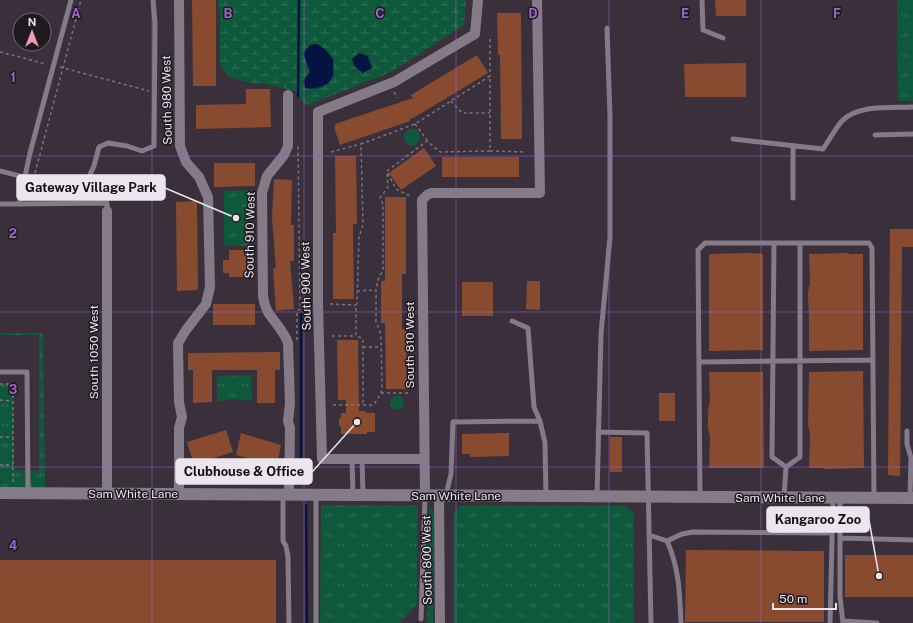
<svg xmlns="http://www.w3.org/2000/svg" width="913" height="623" font-family="'Public Sans',sans-serif">
	<style>
		.grass { fill: url(#grass-tufts) }
		.wetland { fill: url(#wetland-marsh) }
		.water { fill: #041342 }
		.lines { fill: none; stroke-linecap: round; stroke-linejoin: round }
		.stream { stroke: #041342; stroke-width: 2.5 }
		.building { fill: #884b2f }
		.path { stroke: #7c747f; stroke-width: 1.5; stroke-dasharray: 3 3; stroke-linecap: butt }
		.service { stroke: #847a88; stroke-width: 5 }
		.minor { stroke: #847a88; stroke-width: 10 }
		.tertiary { stroke: #847a88; stroke-width: 12 }
		.grid { fill: none; stroke: #9d64cd; stroke-width: 1; stroke-opacity: 0.55 }
		.labels { text-anchor: middle; stroke-width: 3; stroke-linejoin: round; paint-order: stroke }
		.street-label { font-size: 12px; fill: #ebe5ed; stroke: #1e1a1f }
		.grid-label { font-size: 13px; text-anchor: middle; font-weight: bold; fill: #9d64cd; stroke: #1e1a1f; stroke-width: 3; stroke-linejoin: round; paint-order: stroke }
		.leader { fill: none; stroke: #ebe5ed; stroke-width: 1.5 }
		.callout-dot { fill: #ebe5ed; stroke: #1e1a1f; stroke-width: 1.5 }
		.callout { fill: #ebe5ed; stroke: #ebe5ed; stroke-width: 1.5 }
		.callout-label { font-size: 13px; text-anchor: middle; font-weight: bold; fill: #111 }
	</style>
	<defs>
		<pattern id="grass-tufts" width="24" height="20" patternUnits="userSpaceOnUse"><rect width="24" height="20" fill="#0e593b"/><path d="M3 7l-1-3M5 7V3M7 7l1-3M15 17l-1-3M17 17v-4M19 17l1-3" fill="none" stroke="#317158"/></pattern>
		<pattern id="wetland-marsh" width="20" height="14" patternUnits="userSpaceOnUse"><rect width="20" height="14" fill="#0e593b"/><path d="M1 5h8M5 5V1M11 12h8M15 12V8" fill="none" stroke="#317158"/></pattern>
	</defs>
	<rect width="100%" height="100%" fill="#39303c"/>
	<path class="grass" d="M897,0H913V101H898Z
		M404 137a8 8 0 1 1 16 0a8 8 0 1 1-16 0Z
		M248,190V246L224,245V191Z
		M0,333H43L45,487L0,488V384H13L14,470L39,471V335H0Z
		M251,375L252,401L231,399L217,402V376Z
		M390 403a7 7 0 1 1 14 0a7 7 0 1 1-14 0Z
		M321,505L418,506L417,604L400,623H320Z
		M461,506H626L634,513V623H453V519C453,512 455,510 461,506Z
		M429,508L433,510L435,514L433,623H427L426,553Z"/>
	<path class="wetland" d="M218,0H466L464,25L391,72L306,106L295,91L272,85L246,82L229,77L220,64V18Z"/>
	<path class="water" d="M317,44L326,50L333,59C333,64 334,71 333,76C329,87 314,90 305,88L303,81L310,72L303,53L310,45Z
		M359,53L368,56L372,68L363,73L355,67L352,59Z"/>
	<g class="lines">
		<path class="stream" d="M298,96L299,0
			M301,314V475L303,481
			M306,505L307,623"/>
	</g>
	<path class="building" d="M192,0H216V86H193Z
		M715,0H746V16H716Z
		M497,13H521L522,139H501L500,55H498Z
		M477,55L488,73L415,117L410,119V121L340,145L334,127L336,126L335,124L413,98L411,95Z
		M746,63V97H685L684,64Z
		M246,89H270L271,127L196,129V105L246,104Z
		M424,148L436,166L401,190L389,173Z
		M335,156H356L357,224H353L354,299H333V233H336Z
		M442,157H519V177H442Z
		M214,163H255V186L214,187Z
		M274,179L292,180L291,225H294V261H290L294,309L276,311L273,268H276L272,218Z
		M385,197H406V274H402V329H406L407,389H386L385,323H381V281H385Z
		M197,201L198,290L177,291L176,202Z
		M890,229H913V247H902L900,476L888,475Z
		M229,250H247V277H229V273H223V260H229Z
		M749,253L763,254V350L709,351V254Z
		M849,253V254H863V350L809,351V319L808,295L809,285H810L809,254Z
		M527,281H540V310L526,309Z
		M462,282H493V316H462Z
		M213,304H255V325H213Z
		M337,340H358L359,411H366V413H375V432H367V434H341V426H339V418H341V413H346V400H338Z
		M280,352V370H275V403H257V370H212V402L193,403V370H188V353Z
		M863,371L864,468L824,469V468H809L810,436L809,427H808L809,372Z
		M709,372H763L764,468H709L710,437L708,428V412L709,403H710Z
		M659,393H675V421H659Z
		M226,430L233,452L194,464L187,442Z
		M241,433L281,445L277,466L236,455Z
		M509,433V456L470,457V454H462V434Z
		M610,437H622V472H610Z
		M686,550L824,551V622H685Z
		M845,555H913V597H845Z
		M0,560H276V623H0Z"/>
	<g class="lines">
		<path class="path" d="M490,39V76
			M0,52L46,64
			M60,67L149,91
			M394,92L397,98
			M451,101L462,113H490
			M415,124L427,140
			M490,151L526,152
			M331,152L361,144
			M35,173L81,0
			M388,173L396,189L412,197
			M28,198L31,186
			M357,291L376,290
			M330,304L356,305
			M332,336H356
			M297,340V311L300,309L298,145
			M363,347H381
			M0,384H13V482
			M381,393H410
			M0,400L12,401
			M333,405H372L375,403L381,393L382,389L381,336L380,331L376,322V290L378,280L383,270V204L380,198L388,187L387,171L427,141L440,152L490,151V76L415,124L361,144L363,225L359,237L357,303L356,305V336L362,338L363,341V405
			M0,437H13
			M0,465H13"/>
		<path class="service" d="M702,0L703,30L723,38
			M875,135L913,134
			M733,139L823,149C828,142 837,126 842,121C858,104 892,108 913,107
			M793,146V198
			M0,171L71,189L84,187L94,166L99,147L108,143L127,146L142,151L154,146L155,23L153,0
			M0,204H19L30,153L71,0
			M19,204L107,203V211
			M774,243L772,457L786,467
			M512,321L528,328L534,407L540,421
			M699,362L873,360
			M0,372H27L28,492
			M907,431V444L911,458L910,497
			M598,432L647,433L651,623
			M352,459L353,494
			M362,459L363,494
			M283,495V541L286,546L288,557L289,623
			M316,495V623
			M446,495L451,474L453,422L540,421L545,443L546,496
			M597,496L601,334L610,237V117L607,28
			M700,497L698,250L705,243H869L872,248L874,497
			M784,497L786,467L800,457V243
			M840,498V597L843,623
			M649,535L667,541C679,567 680,595 681,623
			M841,538L913,540
			M667,541L682,534L693,532L832,533
			M421,619L425,497
			M843,621L877,623
			M830,623L833,498"/>
		<path class="minor" d="M288,95V146L284,155L267,176L262,193L263,296C264,302 265,307 268,312C275,323 284,331 288,343L290,404L288,421L290,428L289,495
			M107,211V493
			M424,459H322L318,304V112L394,82L475,34L478,0
			M179,494V428L182,417L179,402L178,343L186,330L206,304L210,287L208,197L199,177L186,162L180,146L179,0
			M439,496L440,623
			M425,497L422,200L427,195L431,193H540L537,0"/>
		<path class="tertiary" d="M0,493L913,498"/>
	</g>
	<path class="grid" d="M152,0V623M304,0V623M456,0V623M609,0V623M761,0V623M0,156H913M0,312H913M0,467H913"/>
	<g class="labels">
		<g class="street-label">
			<text transform="translate(167 100) rotate(-91)" y="4">South 980 West</text>
			<text transform="translate(250 235) rotate(-89)" y="4">South 910 West</text>
			<text transform="translate(306 286) rotate(-91)" y="4">South 900 West</text>
			<text transform="translate(410 345) rotate(-90)" y="4">South 810 West</text>
			<text transform="translate(94 352) rotate(-90)" y="4">South 1050 West</text>
			<text x="133" y="498">Sam White Lane</text>
			<text x="456" y="500">Sam White Lane</text>
			<text x="780" y="502">Sam White Lane</text>
			<text transform="translate(427 560) rotate(-91)" y="4">South 800 West</text>
		</g>
	</g>
	<g class="grid-label">
		<text x="76" y="18">A</text>
		<text x="228" y="18">B</text>
		<text x="380" y="18">C</text>
		<text x="533" y="18">D</text>
		<text x="685" y="18">E</text>
		<text x="837" y="18">F</text>
		<text x="13" y="82">1</text>
		<text x="13" y="238">2</text>
		<text x="13" y="394">3</text>
		<text x="13" y="550">4</text>
	</g>
	<path class="leader" d="M236 218L165 188M357 422L312 472M879 576L869 520"/>
	<g class="callout-dot">
		<circle cx="236" cy="218" r="4"/>
		<circle cx="357" cy="422" r="4"/>
		<circle cx="879" cy="576" r="4"/>
	</g>
	<g class="callout">
		<rect x="17" y="175" width="148" height="25" rx="4"/>
		<rect x="176" y="459" width="136" height="25" rx="4"/>
		<rect x="767" y="507" width="102" height="25" rx="4"/>
	</g>
	<g class="callout-label">
		<text x="91" y="192">Gateway Village Park</text>
		<text x="244" y="476">Clubhouse &amp; Office</text>
		<text x="818" y="524">Kangaroo Zoo</text>
	</g>
	<g transform="translate(32 32)"><circle r="19" fill="#1e1a1f" stroke="#706b71"/>
	<path d="M0-3L7 15L0 10L-7 15Z" fill="#f19ab2"/>
	<text y="-6" font-size="11" font-weight="bold" text-anchor="middle" fill="#ebe5ed">N</text>
	</g>
	<path d="M773 603v6h63v-6" fill="none" stroke="#ebe5ed" stroke-width="2"/>
	<text x="779" y="603" font-size="12" fill="#ebe5ed" stroke="#1e1a1f" stroke-width="3" paint-order="stroke">50 m</text>
</svg>
